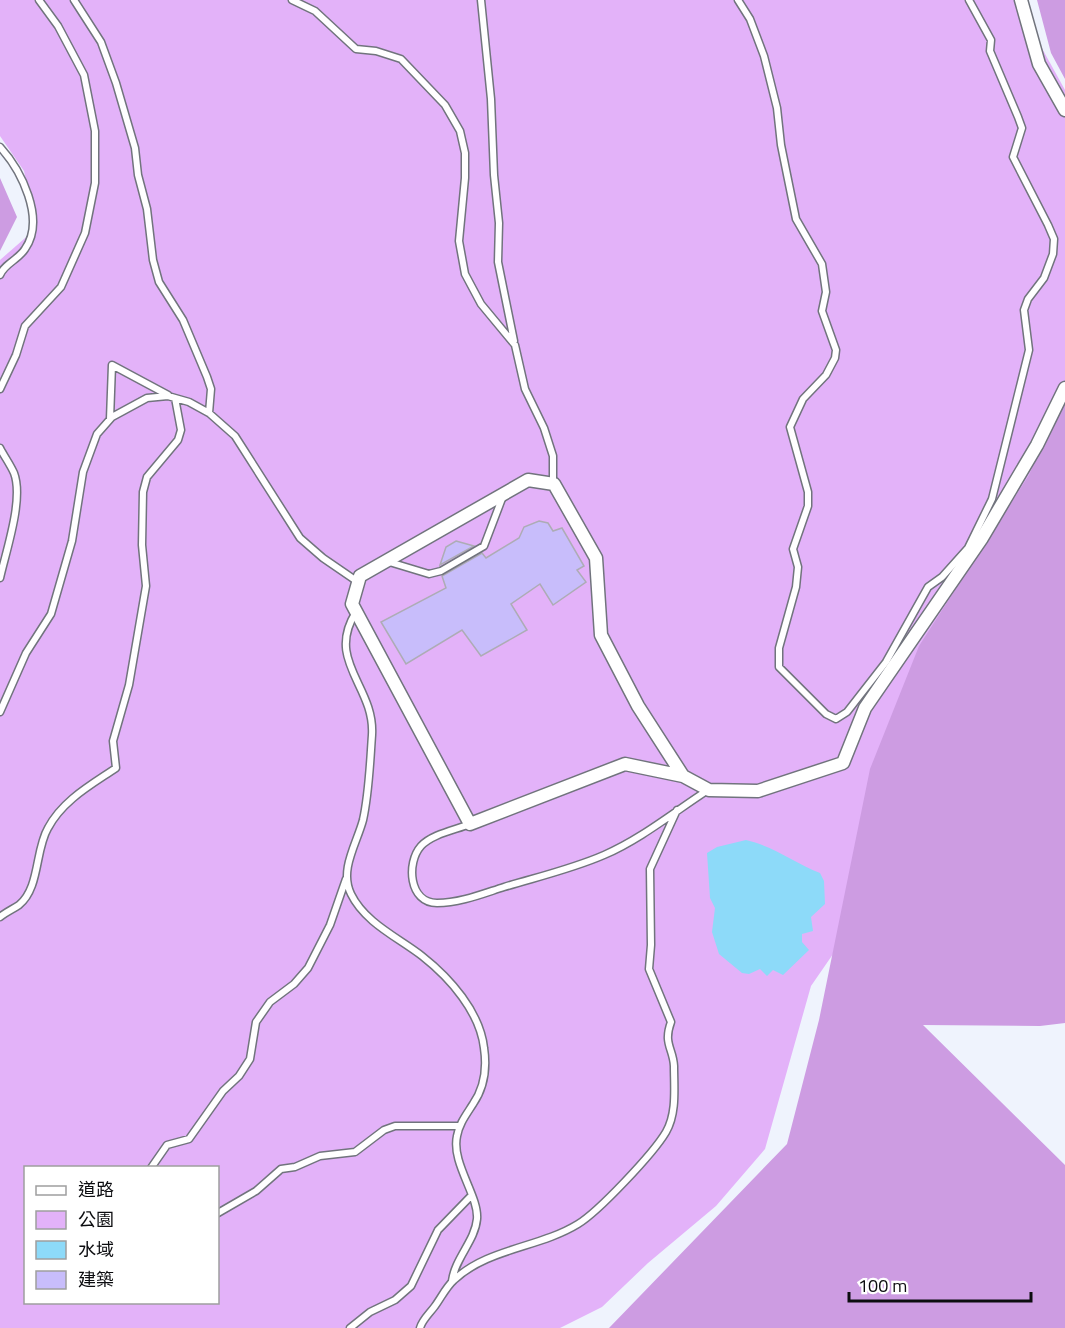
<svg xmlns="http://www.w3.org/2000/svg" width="1065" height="1328" font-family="'Titillium Web','Noto Sans TC',sans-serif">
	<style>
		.green { fill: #e3b2f9; fill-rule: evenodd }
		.forest { fill: #cd9ce2 }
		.water { fill: #8ddaf9 }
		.building { fill: #c8bdfb; stroke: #adacb5; stroke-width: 1.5 }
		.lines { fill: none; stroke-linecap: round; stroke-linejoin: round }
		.lane-casing { stroke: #71747d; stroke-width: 9 }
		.street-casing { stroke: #71747d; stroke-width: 15 }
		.lane { stroke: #fff; stroke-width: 6 }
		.street { stroke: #fff; stroke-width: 12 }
	</style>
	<rect width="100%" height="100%" fill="#eff3fd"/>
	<path class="green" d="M0,0H1025L1028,23L1065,90V618L811,986L765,1149L716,1206L648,1263L602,1307L560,1328H0V260L32,232L31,203L24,171L0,136ZM26,1168H218V1302H26Z"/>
	<path class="forest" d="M1037,0H1065V79L1051,53Z
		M0,178L17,217L0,251Z
		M1065,393V1023L1040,1026L923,1025L1065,1165V1328H609L787,1144L819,1020L870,769L919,646L1029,475Z"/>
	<path class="water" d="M746,840C773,846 795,863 820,873L824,881L825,904L811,917L813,931L802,934V942L809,950L783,975L773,970L767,976L760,969L749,974L742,973L719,954L712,932L715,908L710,898L707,853L717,847Z"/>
	<path class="building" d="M539,521L548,523L553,531L562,528L584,566L577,570L586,582L553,605L540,584L511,604L527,630L481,656L462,630L406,664L381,622L446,588L442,576L482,553L486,558L519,538L524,527Z
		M456,541L474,546L440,565L446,547Z"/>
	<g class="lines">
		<g class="lane-casing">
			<path id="lane" d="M74,0L101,42L116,83L135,148L138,175L147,209L153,260L159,282L183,320L207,377L211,389L209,413
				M292,0L315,11L356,49L376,51L401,59L445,105L460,131L465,153V178L459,241L465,274L481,304L515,345L525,389L544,428L553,456V483
				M481,0L491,99L494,175L499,223L498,262L514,341
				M738,0L750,19L764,56L777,108L781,145L796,219L822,264L826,292L822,311L836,350L835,358L826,375L803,399L790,427L808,492V506L793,549L798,567L796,587L779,648V667L826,714L836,719L847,712L886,662L928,587L942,577L968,548L992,499L1029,350L1024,310L1028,299L1044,278L1053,254L1054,239L1048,225L1013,157L1022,128L1018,117L990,51L991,40L969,0
				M0,147C21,170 46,219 25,249C18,260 4,264 0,275
				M0,389L16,355L25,326L61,287L85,233L95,183V131L84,75L58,26L39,0
				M110,419L112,365L168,395
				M0,448C4,456 10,464 14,473C24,499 6,551 0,578
				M386,561L429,574L441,571L484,546L503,496
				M356,612C325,661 375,686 372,735C370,763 369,793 363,820C357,843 339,870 351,894C365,923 399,938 422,956C450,978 480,1012 484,1048C487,1068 484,1088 473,1104C466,1115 459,1124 457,1136C451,1163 479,1196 477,1219C475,1241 455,1258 452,1281
				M0,712L26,653L51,614L72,541L83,472L97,434L112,417L147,398L168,396L189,402L209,413L235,436L300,538L323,558L358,582
				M470,824C455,830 432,834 421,846C406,863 409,903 437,903C460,903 482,894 504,887C537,877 572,869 604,855C641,839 674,812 708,790
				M0,917C6,912 13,909 19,905C40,888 35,850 48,828C63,800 91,785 116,768L113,741L129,685L146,586L142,545L143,492L147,477L178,440L181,430L175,398
				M151,1168L167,1145L189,1139L223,1091L239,1076L250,1059L256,1022L270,1002L294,984L308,968L330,925L346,879
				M218,1213L256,1191L281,1169L295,1167L320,1156L355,1152L384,1130L395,1126H460
				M350,1328L370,1312L395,1300L411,1286L438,1230L471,1196
				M420,1328C422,1320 430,1313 435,1306C441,1298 446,1287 454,1280C488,1248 539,1248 578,1224C598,1212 653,1154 666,1132C677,1113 674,1088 674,1066C673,1048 663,1044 671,1022L649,969L651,945L650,869L677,810"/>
		</g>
		<g class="street-casing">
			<path id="street" d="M1021,0L1039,64L1065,110
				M683,776L638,706L601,635L596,558L554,484L528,480L360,576L352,604L470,824L625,764L683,776L709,790L758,791L843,763L865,708L982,538L1037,445L1065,388"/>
		</g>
		<use href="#lane" class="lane"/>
		<use href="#street" class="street"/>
	</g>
	<rect x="24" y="1166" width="195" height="138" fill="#ffffff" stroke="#9e9e9f" stroke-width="1.5"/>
	<rect x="36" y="1186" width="30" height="9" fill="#ffffff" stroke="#9e9e9f" stroke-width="1.5"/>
	<text x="78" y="1196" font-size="18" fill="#0c0d10">道路</text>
	<rect x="36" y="1211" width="30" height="18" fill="#e3b2f9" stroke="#9e9e9f" stroke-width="1.5"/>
	<text x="78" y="1226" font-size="18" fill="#0c0d10">公園</text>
	<rect x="36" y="1241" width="30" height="18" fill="#8ddaf9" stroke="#9e9e9f" stroke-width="1.5"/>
	<text x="78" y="1256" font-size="18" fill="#0c0d10">水域</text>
	<rect x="36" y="1271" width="30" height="18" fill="#c8bdfb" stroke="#9e9e9f" stroke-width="1.5"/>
	<text x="78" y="1286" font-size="18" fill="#0c0d10">建築</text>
	<path d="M849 1292v9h182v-9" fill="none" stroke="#0c0d10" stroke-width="3"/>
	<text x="858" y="1292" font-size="18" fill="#0c0d10" stroke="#ffffff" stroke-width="4.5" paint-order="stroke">100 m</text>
</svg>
